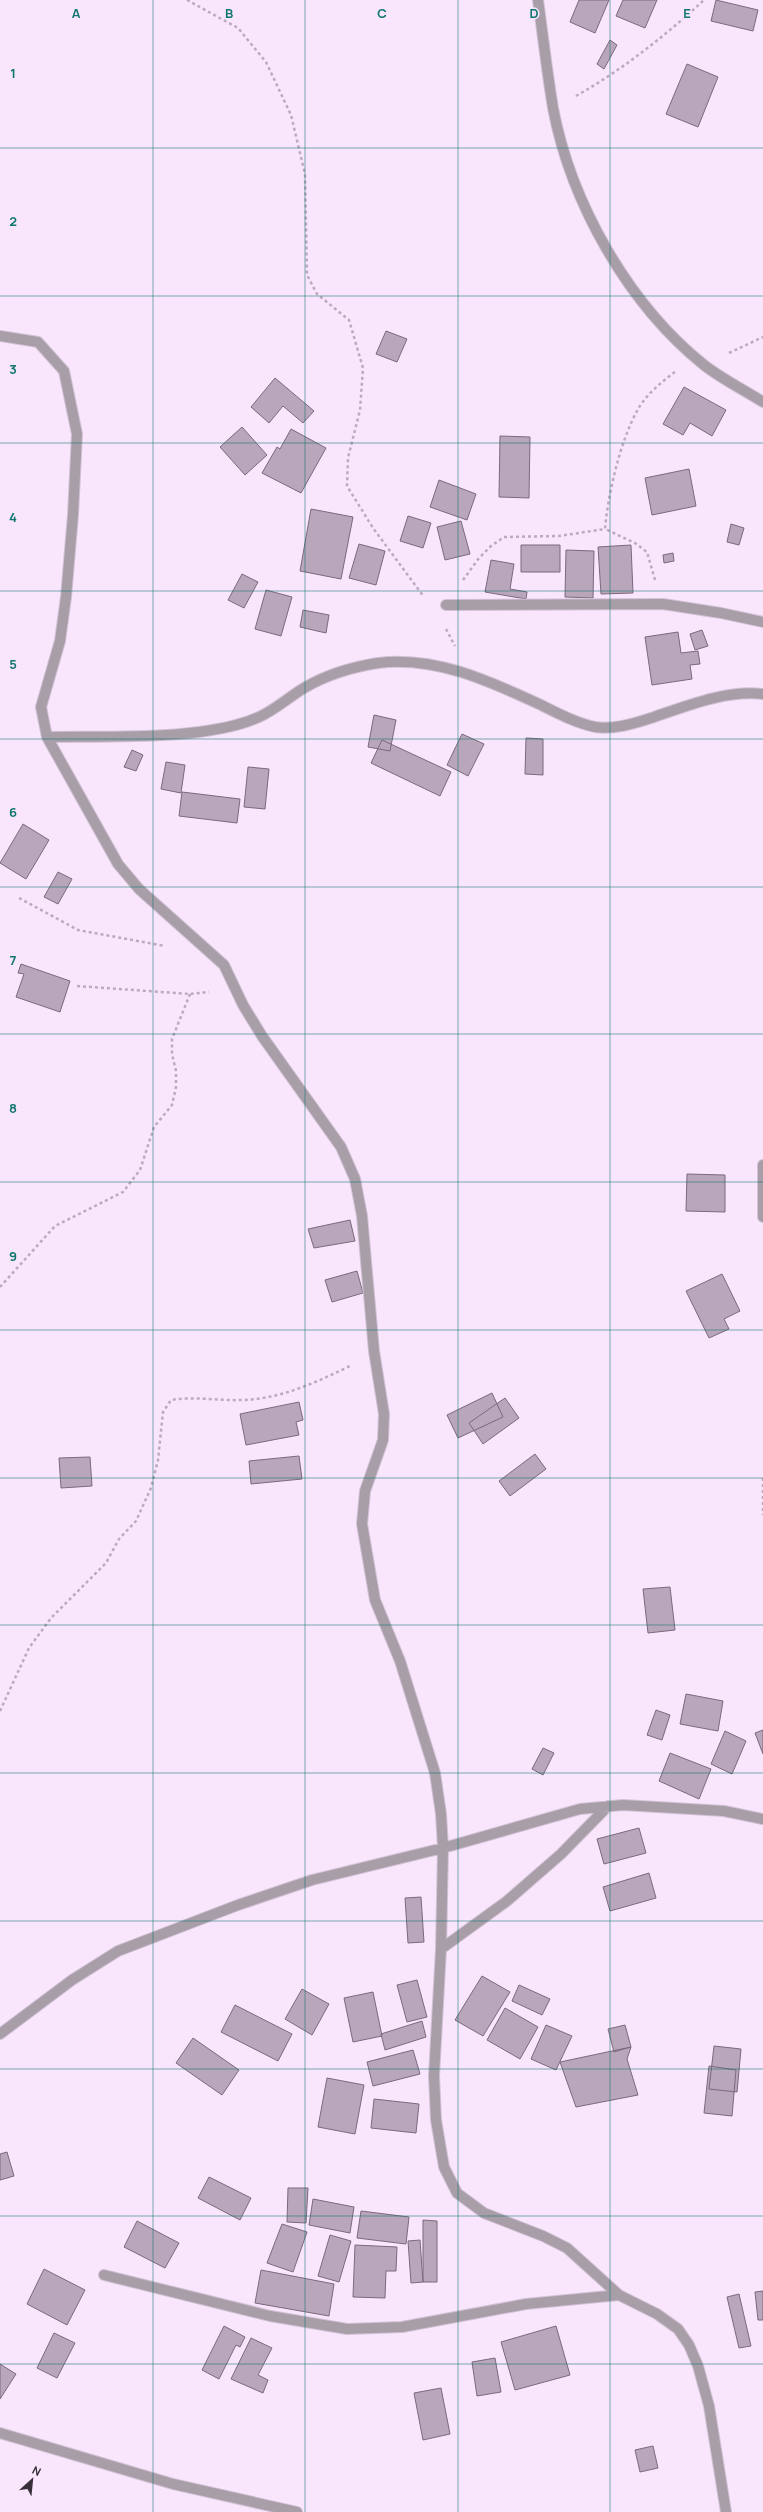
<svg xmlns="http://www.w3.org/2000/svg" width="763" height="2512" font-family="Manrope,sans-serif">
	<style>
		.building { fill: #b9a6bb; stroke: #7b697d }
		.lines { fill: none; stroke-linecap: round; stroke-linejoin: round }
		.street-casing { stroke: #d2c1d5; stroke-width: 12 }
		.path { stroke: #bbabbd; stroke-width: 2.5; stroke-dasharray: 3 3; stroke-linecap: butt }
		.street { stroke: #a79ea8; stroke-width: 10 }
		.grid { fill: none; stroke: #0f766e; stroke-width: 1; stroke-opacity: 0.55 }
		.grid-label { font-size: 13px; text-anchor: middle; font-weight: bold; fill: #0f766e; stroke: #f9e5fc; stroke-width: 3; stroke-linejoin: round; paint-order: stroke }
	</style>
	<rect width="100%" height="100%" fill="#f9e5fc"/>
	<path class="building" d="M579,0H609L595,33L570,22Z
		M623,0H657L645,28L616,16Z
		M716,0L758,10L753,31L711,21Z
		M610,40L617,45L604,69L597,64Z
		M687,64L718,77L698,127L666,114Z
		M386,331L407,339L397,362L376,354Z
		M275,378L314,411L303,423L283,406L269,423L251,407Z
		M684,387L726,410L712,436L690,423L683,435L663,424Z
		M242,427L267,455L245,475L220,447Z
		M291,429L326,448L301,493L262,473L277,447L280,449Z
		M500,436L530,437L529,498L499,497Z
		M689,469L696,506L652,515L645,478Z
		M439,480L476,494L467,520L430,507Z
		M311,509L353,517L341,579L300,571Z
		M408,516L431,523L423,548L400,541Z
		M461,521L470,554L445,560L437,527Z
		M731,524L744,528L739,545L727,542Z
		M359,544L385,551L376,585L349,578Z
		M521,545H560V572H521Z
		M631,545L633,593L601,594L598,547Z
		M566,550L594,551L593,598L565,597Z
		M673,553L674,561L664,563L663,555Z
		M491,560L514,564L510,589L527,592L526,599L485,592Z
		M242,574L258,582L244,608L228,600Z
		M266,590L292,597L281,636L255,629Z
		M303,610L329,615L326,633L300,627Z
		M702,630L708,646L695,650L690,634Z
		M678,632L681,653L698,651L700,664L690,665L692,679L652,685L645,637Z
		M374,715L396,720L390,751L368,747Z
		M462,734L484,744L468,776L447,765Z
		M526,738L543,739V775L525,774Z
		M382,740L451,772L440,796L371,763Z
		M132,750L143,755L136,771L124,767Z
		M166,762L185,765L181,793L161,789Z
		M248,767L269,769L265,809L244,807Z
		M182,792L240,799L237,823L179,816Z
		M23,824L49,840L26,879L0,863Z
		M58,872L72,879L58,904L44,897Z
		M21,964L70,981L60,1012L16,997L24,974L18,973Z
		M687,1174L725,1175V1212L686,1211Z
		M350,1220L355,1241L314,1248L308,1229Z
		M357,1271L363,1293L332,1302L325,1280Z
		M722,1274L740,1311L724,1319L729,1329L709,1338L686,1291Z
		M492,1393L503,1417L458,1438L447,1415Z
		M505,1398L519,1418L483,1444L469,1423Z
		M299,1402L303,1420L296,1422L299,1435L246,1445L240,1414Z
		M535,1454L546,1469L510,1496L499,1481Z
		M299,1456L302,1479L251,1484L249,1461Z
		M90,1457L92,1486L61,1488L59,1458Z
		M670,1587L675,1630L648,1633L643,1589Z
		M686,1694L723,1701L718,1731L680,1724Z
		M656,1710L670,1715L662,1740L647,1735Z
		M763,1730V1754L755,1733Z
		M725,1731L746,1741L732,1774L711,1764Z
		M543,1748L554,1753L543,1775L532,1769Z
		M670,1753L711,1769L699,1799L659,1781Z
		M639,1828L646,1853L604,1864L597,1839Z
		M649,1873L656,1898L610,1911L603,1887Z
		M421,1897L424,1942L408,1943L405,1898Z
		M482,1976L510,1992L483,2036L455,2020Z
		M417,1980L427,2017L407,2022L397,1985Z
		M519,1985L550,1999L542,2015L512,2001Z
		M302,1989L329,2004L312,2035L285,2019Z
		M373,1992L382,2036L353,2042L344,1998Z
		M235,2005L292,2034L278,2061L221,2032Z
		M505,2008L538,2027L520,2059L487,2040Z
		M422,2021L426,2037L385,2050L381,2034Z
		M546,2025L572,2036L556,2070L531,2059Z
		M625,2025L631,2047L614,2052L608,2029Z
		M193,2038L239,2070L222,2095L176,2063Z
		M714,2046L741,2049L737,2092L709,2089Z
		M631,2047L627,2059L638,2095L576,2107L560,2062Z
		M413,2050L420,2074L373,2086L367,2062Z
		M709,2066L736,2070L732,2116L704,2113Z
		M327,2078L364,2085L355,2134L318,2127Z
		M374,2099L419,2104L416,2133L371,2128Z
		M7,2152L14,2176L0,2180V2154Z
		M209,2177L251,2198L240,2220L198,2198Z
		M288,2188H308L306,2223L287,2222Z
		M313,2199L354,2207L350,2233L309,2225Z
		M361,2211L409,2217L406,2244L357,2238Z
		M423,2220L437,2221V2282H423Z
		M137,2221L179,2243L165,2268L124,2247Z
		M282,2224L307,2232L293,2272L267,2263Z
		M330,2235L351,2241L339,2282L318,2276Z
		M420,2240L423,2282L411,2283L408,2241Z
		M355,2245L397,2247L396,2271H386L385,2298L353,2297Z
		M44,2269L85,2290L67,2325L27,2304Z
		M261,2270L334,2284L329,2316L255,2303Z
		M763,2291V2320H758L755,2292Z
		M739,2294L751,2346L739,2348L727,2297Z
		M224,2326L245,2337L240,2347L236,2345L219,2379L202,2370Z
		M556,2326L570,2375L515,2390L501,2342Z
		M54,2333L75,2343L57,2378L37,2368Z
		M251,2338L272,2348L258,2375L268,2380L263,2393L231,2379Z
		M495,2358L501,2392L477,2396L472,2362Z
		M0,2364L16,2374L0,2399Z
		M441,2388L450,2434L423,2440L414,2393Z
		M653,2446L658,2468L640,2472L635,2450Z"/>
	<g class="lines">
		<g class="street-casing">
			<path id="street" d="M538,0C543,36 547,72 553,108C571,203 628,304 704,365C722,379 744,390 763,402
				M0,336L38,342L64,371L77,434L73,515L66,597L60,641L41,707L47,737L118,864L139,889L224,965L243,1005L262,1036L341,1147L355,1179L362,1216L374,1351L384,1414L383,1440L365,1491L362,1524L375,1600L400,1661L435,1773L441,1814L443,1848L441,1949L434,2076L436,2120L444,2167L457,2193L484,2213L543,2236L567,2248L619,2295L657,2314L678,2329L689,2345L698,2366L709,2406L726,2512
				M446,605L663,604L721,613L763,622
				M47,737C106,736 207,741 259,717C275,710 289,697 304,688C326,675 352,667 378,663C436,656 489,681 539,704C557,713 576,723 595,727C615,730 635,723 654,717C689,705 726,690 763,694
				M763,1165V1217
				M441,1949L507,1901L561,1854L608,1806
				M0,2034L72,1980L118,1951L238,1905L312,1880L443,1848L580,1809L623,1805L724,1811L763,1819
				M104,2275L270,2316L347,2329L402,2327L526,2304L619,2295
				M0,2433L173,2484L297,2512"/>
		</g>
		<path class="path" d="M187,0L238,28L266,62L291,115L305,174L307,275L317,294L349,320L363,368L360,410L348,458L347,486L373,528L424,597
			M576,96C622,70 665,36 704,0
			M729,353L763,337
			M463,580L479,558L491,546L504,537L559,536L605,529
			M655,580L647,552L635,543L605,529C608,494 620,442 637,411C646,394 662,382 676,371
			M446,629L455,646
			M19,898L78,930L165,946
			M77,986L190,994L209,992
			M0,1287L55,1226L123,1192L140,1170L154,1127L172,1105L176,1087V1071L172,1054V1039L190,994
			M763,1478V1515
			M0,1711L29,1648L51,1618L106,1563L119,1539L136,1521L151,1488L158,1460L163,1412L171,1400C194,1396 218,1401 242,1400C281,1399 317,1382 352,1365"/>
		<use href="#street" class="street"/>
	</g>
	<path class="grid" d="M153,0V2512M305,0V2512M458,0V2512M610,0V2512M0,148H763M0,296H763M0,443H763M0,591H763M0,739H763M0,887H763M0,1034H763M0,1182H763M0,1330H763M0,1478H763M0,1625H763M0,1773H763M0,1921H763M0,2069H763M0,2216H763M0,2364H763"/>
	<g class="grid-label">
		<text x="76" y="18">A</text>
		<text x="229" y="18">B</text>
		<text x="382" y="18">C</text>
		<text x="534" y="18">D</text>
		<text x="687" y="18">E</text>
		<text x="13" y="78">1</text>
		<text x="13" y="226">2</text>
		<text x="13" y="374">3</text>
		<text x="13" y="522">4</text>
		<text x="13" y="669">5</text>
		<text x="13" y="817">6</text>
		<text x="13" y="965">7</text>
		<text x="13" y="1113">8</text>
		<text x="13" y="1261">9</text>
	</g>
	<g transform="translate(32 2480) rotate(27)" stroke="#f9e5fc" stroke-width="3" paint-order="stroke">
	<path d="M0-3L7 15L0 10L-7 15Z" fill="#383039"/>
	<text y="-6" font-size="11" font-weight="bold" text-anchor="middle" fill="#383039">N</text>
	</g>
</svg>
